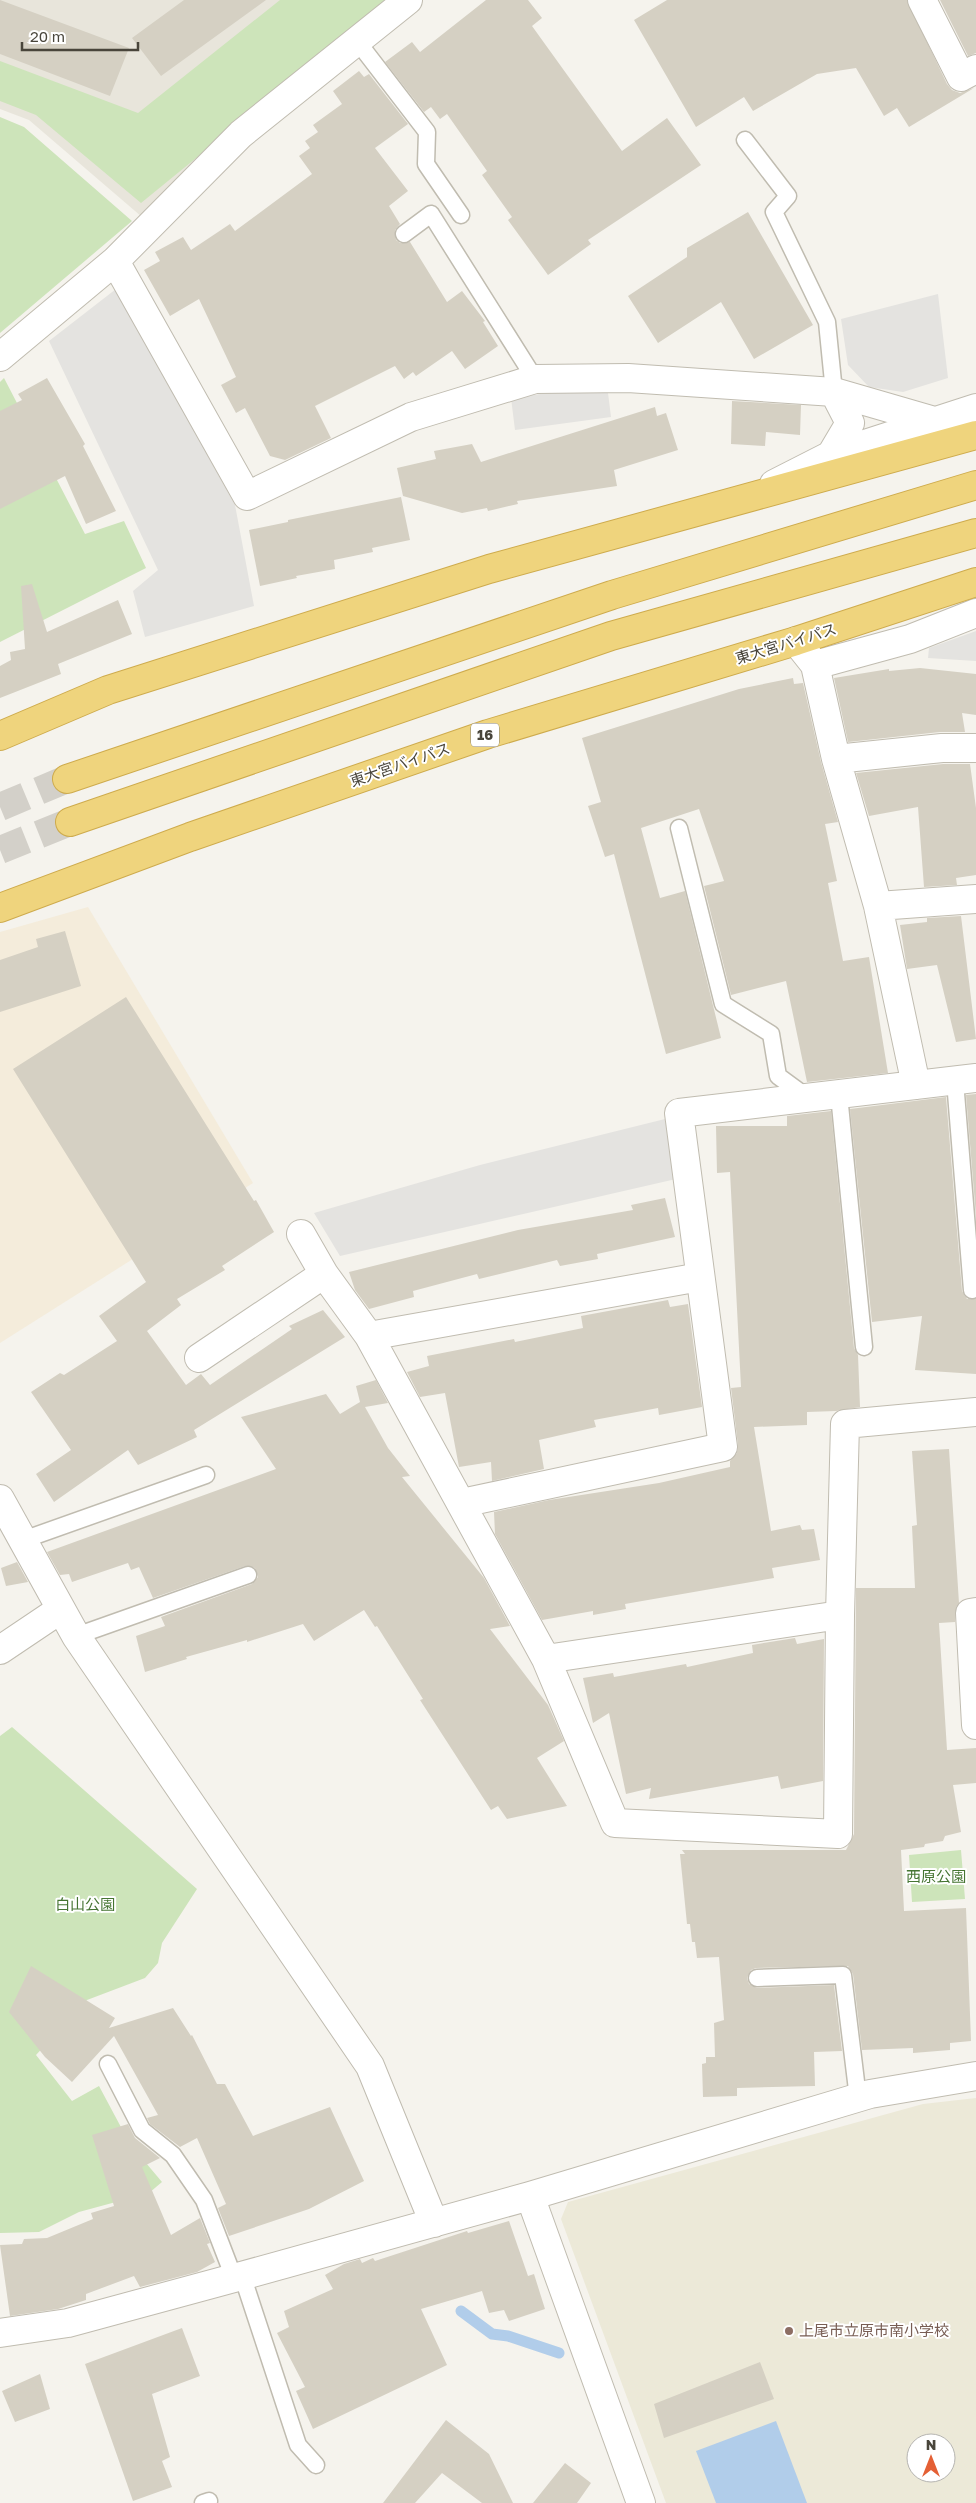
<svg xmlns="http://www.w3.org/2000/svg" width="976" height="2503" font-family="'Golos Text','Noto Sans JP',sans-serif">
	<style>
		.residential { fill: #e8e5db }
		.commercial { fill: #f4ecdb }
		.education { fill: #ece9d8; fill-rule: evenodd }
		.green { fill: #cde4ba }
		.parking { fill: #e4e3e0 }
		.water { fill: #b1cdea }
		.lines { fill: none; stroke-linecap: round; stroke-linejoin: round }
		.stream { stroke: #b1cdea; stroke-width: 11 }
		.building { fill: #d5d0c3 }
		.highway-tunnel { stroke: #d3d0c9; stroke-width: 28; stroke-dasharray: 28 14; stroke-linecap: butt }
		.lane-casing { stroke: #c0bcb0; stroke-width: 19 }
		.street-casing { stroke: #c0bcb0; stroke-width: 30 }
		.highway-casing { stroke: #ceab4d; stroke-width: 30 }
		.lane { stroke: #fff; stroke-width: 16 }
		.street { stroke: #fff; stroke-width: 28 }
		.highway { stroke: #efd47d; stroke-width: 28 }
		.education-dot { fill: #8d6e63; stroke: #fff; stroke-width: 2 }
		.labels { text-anchor: middle; stroke-width: 4; stroke-linejoin: round; paint-order: stroke }
		.shield { fill: #fff; stroke: #807d76; stroke-width: 1 }
		.shield-label { font-size: 14px; font-weight: bold; fill: #49453b }
		.street-label { font-size: 15px; fill: #49453b; stroke: #fff }
		.park-label { font-size: 15px; fill: #467533; stroke: #fff }
		.education-label { font-size: 15px; fill: #785e54; stroke: #fff; text-anchor: start }
	</style>
	<rect width="100%" height="100%" fill="#f5f3ed"/>
	<path class="residential" d="M0,0H391L142,217L29,120L0,109Z"/>
	<path class="commercial" d="M88,907L253,1183L0,1343V932Z"/>
	<path class="education" d="M976,2098V2503H666L561,2219L568,2202L923,2104ZM916,2443H946V2473H916Z"/>
	<path class="green" d="M280,0H390L141,203L36,115L0,101V61L138,113Z
		M0,117L24,127L132,221L0,333Z
		M4,378L85,534L124,521L146,568L0,642V382Z
		M12,1727L197,1889L162,1943L158,1963L145,1978L87,2000L36,2055L72,2101L99,2086L130,2144L162,2182L149,2193L79,2212L39,2232L0,2233V1736Z
		M961,1850L965,1899L912,1902L909,1855Z"/>
	<path class="parking" d="M116,289L235,505L254,606L145,637L133,591L158,570L49,341Z
		M938,294L948,378L903,392L869,387L848,365L841,319Z
		M607,385L611,417L515,430L511,398Z
		M976,631V661L928,658L929,648Z
		M665,1119L676,1179L340,1256L314,1213L480,1165Z"/>
	<path class="water" d="M776,2421L807,2503H716L696,2451Z"/>
	<g class="lines">
		<path class="stream" d="M461,2311L492,2334L508,2336L559,2353"/>
	</g>
	<path class="building" d="M0,0L129,48L110,96L0,54Z
		M184,0H266L161,76L132,38Z
		M486,0H528L542,18L532,26L622,151L667,118L701,165L588,240L591,244L548,275L508,220L512,217L482,175L487,171L447,114L440,119L431,107L424,112L385,62L412,42L420,52Z
		M667,0H907L947,84L952,90L960,93L974,88L909,127L897,108L884,116L856,68L817,74L753,111L744,97L696,127L634,20Z
		M940,0H976V53L968,56Z
		M359,71L364,77L369,74L408,124L375,148L408,191L389,206L400,224L395,230L396,240L400,243L410,242L447,302L462,291L485,321L483,322L498,346L465,369L452,351L416,376L413,372L404,379L395,366L315,406L331,438L285,460L270,456L245,408L236,413L221,385L236,377L199,299L170,316L144,270L160,261L155,252L183,237L191,250L230,224L235,231L312,174L299,156L310,148L305,141L318,132L313,125L342,104L333,91Z
		M748,212L813,325L754,359L721,302L658,343L628,296L687,257V248Z
		M47,378L85,444L83,446L116,511L86,524L65,476L0,509V411L22,400L18,394Z
		M732,401L801,405L800,435L766,432L765,446L731,444Z
		M655,407L657,416L666,413L678,450L614,470L617,486L517,501L518,504L488,511L487,508L462,513L403,496L397,468L436,459L434,451L472,444L481,462Z
		M401,497L410,540L372,548L373,552L334,560L335,569L296,576L297,578L260,586L249,530L288,522V520Z
		M32,584L47,632L118,600L132,634L58,664L61,674L0,698V666L11,660L10,652L25,649L21,586Z
		M920,668L976,674V715L962,713L965,732H940L848,742L834,678L889,669V671Z
		M793,678L794,684L803,683L821,762L838,822L825,824L837,881L828,883L843,961L869,957L888,1073L807,1082L786,981L731,995L704,886L724,881L699,809L641,828L660,898L685,891L721,1038L666,1054L614,854L605,857L588,806L601,802L582,738L739,689Z
		M943,764H970L976,808V875L956,878L957,885L924,887L918,807L869,816L856,773Z
		M961,916L976,1039L956,1042L937,965L907,969L900,925L927,922V918Z
		M65,931L81,986L0,1012V960L38,947L36,939Z
		M126,997L254,1201L256,1200L274,1232L222,1266L225,1270L177,1299L181,1305L147,1331L186,1385L201,1374L210,1385L292,1329L289,1326L323,1310L345,1337L194,1430L197,1437L138,1465L128,1450L54,1502L36,1474L71,1450L31,1392L60,1373L64,1375L117,1341L99,1316L146,1282L13,1069Z
		M976,1094V1216L966,1095Z
		M946,1097L962,1291L967,1299H976V1374L915,1370L922,1316L872,1322L850,1109Z
		M831,1111L854,1348L858,1355L860,1407L836,1411L807,1412V1425L754,1427L771,1531L800,1525L802,1530L814,1529L820,1560L772,1568L774,1578L625,1604L626,1609L593,1615V1611L542,1620L495,1534L494,1512L549,1500L659,1483L730,1467V1461L737,1453L738,1445L731,1388L741,1387L730,1172L717,1173L716,1126H787V1116Z
		M665,1198L675,1237L597,1254L598,1259L560,1266L557,1260L479,1279L477,1274L413,1291L414,1297L369,1309L355,1290L349,1272L518,1230L633,1210L631,1205Z
		M668,1300L670,1307L688,1304L702,1407L659,1415L658,1408L594,1420L596,1427L539,1440L544,1469L492,1481L491,1462L459,1467L445,1393L420,1397L407,1372L429,1366L427,1356L514,1339L515,1342L583,1328L581,1316Z
		M376,1380L388,1403L365,1407L388,1448L410,1476L402,1477L484,1578L510,1626L490,1629L548,1705L564,1741L537,1758L567,1806L507,1819L498,1806L491,1810L420,1700L423,1699L377,1626L375,1627L364,1610L314,1641L303,1624L247,1642V1640L186,1657L187,1659L145,1672L136,1636L165,1626L161,1617L252,1584L258,1577L255,1568L245,1566L153,1598L139,1567L131,1570L128,1563L72,1582L69,1574L60,1575L47,1552L276,1469L241,1417L326,1394L340,1414L360,1402L356,1386Z
		M949,1449L959,1603L956,1607L955,1622L939,1623L947,1750L976,1748V1783L953,1785L961,1832L945,1836L943,1841L925,1844L924,1847L901,1850L904,1911L966,1908L971,2041L950,2043V2050L913,2053V2048L862,2050L853,1974L848,1966L756,1968L751,1970L747,1978L749,1984L757,1988L834,1985L842,2051L814,2052L815,2086L737,2088V2096L703,2097L702,2064L706,2063V2057H715L714,2023L724,2020L719,1957L697,1958L695,1942H692L690,1924H687L680,1854H685L682,1850H846L854,1834L856,1588H915L912,1526L917,1525L912,1451Z
		M17,1562L28,1582L6,1586L1,1568Z
		M795,1638L797,1644L824,1639L823,1781L781,1789L778,1776L649,1799L651,1788L626,1794L609,1713L593,1723L583,1678L613,1673L614,1677L686,1664L687,1667L753,1653L752,1645Z
		M31,1966L115,2018L109,2028L173,2008L191,2036L192,2035L217,2084H225L253,2136L330,2107L364,2181L309,2209L229,2236L218,2208L226,2204L197,2138L180,2147L150,2124L147,2118L158,2115L114,2036L72,2082L45,2057L9,2012Z
		M128,2124L135,2138L160,2158L142,2167L171,2235L200,2218L210,2243L207,2244L215,2262L197,2272L140,2287L134,2276L86,2294V2300L58,2309L10,2316L0,2245L22,2244L24,2239L47,2238L93,2219L91,2213L114,2206L92,2135Z
		M509,2221L528,2276L534,2274L545,2309L509,2321L504,2310L489,2313L482,2291L421,2309L447,2365L313,2429L296,2391L305,2387L277,2333L289,2327L284,2311L333,2289L325,2275L344,2264L360,2259L362,2263L373,2258L375,2261L467,2231L468,2233Z
		M182,2328L200,2376L152,2394L170,2457L162,2461L172,2487L133,2501L85,2364Z
		M760,2362L774,2399L664,2438L654,2404Z
		M40,2374L50,2409L15,2422L2,2391Z
		M446,2420L489,2454L513,2503H482L442,2473L415,2503H383Z
		M565,2463L591,2483L577,2503H533Z"/>
	<g class="lines">
		<path class="highway-tunnel" d="M0,807L67,779
			M0,850L70,822"/>
		<g class="lane-casing">
			<path id="lane" d="M357,41L427,132L426,164L461,215
				M745,140L788,196L774,212L827,322L834,392
				M404,234L431,214L535,379
				M679,828L723,1004L771,1034L778,1076L808,1098
				M955,1081L972,1290
				M839,1095L864,1347
				M23,1540L206,1475
				M76,1636L248,1575
				M757,1978L843,1975L858,2098
				M108,2064L142,2130L173,2155L204,2200L234,2278
				M242,2275L298,2445L316,2465
				M203,2503L209,2501"/>
		</g>
		<g class="street-casing">
			<path id="street" d="M922,0L961,77L976,69
				M115,261L247,496L411,417L535,379L628,378L834,392L850,423L831,455L774,484
				M0,357L115,261L241,134L408,0
				M834,392L934,421
				M831,455L976,408
				M796,641L815,665L836,759L878,906L916,1085
				M815,665L910,639L976,613
				M836,759L942,748H976
				M878,906L976,899
				M301,1234L324,1274L369,1336L546,1659L615,1823L838,1834L840,1615L845,1424L976,1412
				M369,1336L700,1277
				M199,1358L324,1274
				M0,1499L76,1636L370,2066L434,2223
				M462,1503L723,1447L679,1113L976,1078
				M976,1612L970,1613L976,1725
				M0,1650L61,1609
				M546,1659L840,1615
				M530,2196L641,2503
				M0,2333L68,2323L234,2278L530,2196L870,2094L976,2076"/>
		</g>
		<g class="highway-casing">
			<path id="highway" d="M0,736L108,690L489,569L976,435
				M67,779L612,595L976,485
				M70,822L611,636L976,533
				M0,908L190,837L488,734L796,641L976,582"/>
		</g>
		<use href="#lane" class="lane"/>
		<use href="#street" class="street"/>
		<use href="#highway" class="highway"/>
	</g>
	<circle class="education-dot" cx="789" cy="2331" r="5"/>
	<g class="labels">
		<rect class="shield" x="471" y="723.5" width="28" height="23" rx="4"/>
		<g class="shield-label">
			<text x="485" y="740">16</text>
		</g>
		<g class="street-label">
			<text transform="translate(786 644) rotate(-17)" y="5">東大宮バイパス</text>
			<text transform="translate(400 765) rotate(-19)" y="5">東大宮バイパス</text>
		</g>
		<g class="park-label">
			<text x="936" y="1882">西原公園</text>
			<text x="85" y="1910">白山公園</text>
		</g>
		<g class="education-label">
			<text x="799" y="2336">上尾市立原市南小学校</text>
		</g>
	</g>
	<g transform="translate(931 2458)"><circle r="24" fill="#ffffff" stroke="#b6b5b1"/>
	<path d="M0-4L9 19L0 12L-9 19Z" fill="#e46035"/>
	<text y="-8" font-size="14" font-weight="bold" text-anchor="middle" fill="#49453b">N</text>
	</g>
	<path d="M22 42v8h116v-8" fill="none" stroke="#49453b" stroke-width="2.5"/>
	<text x="30" y="42" font-size="15" fill="#49453b" stroke="#ffffff" stroke-width="4" paint-order="stroke">20 m</text>
</svg>
